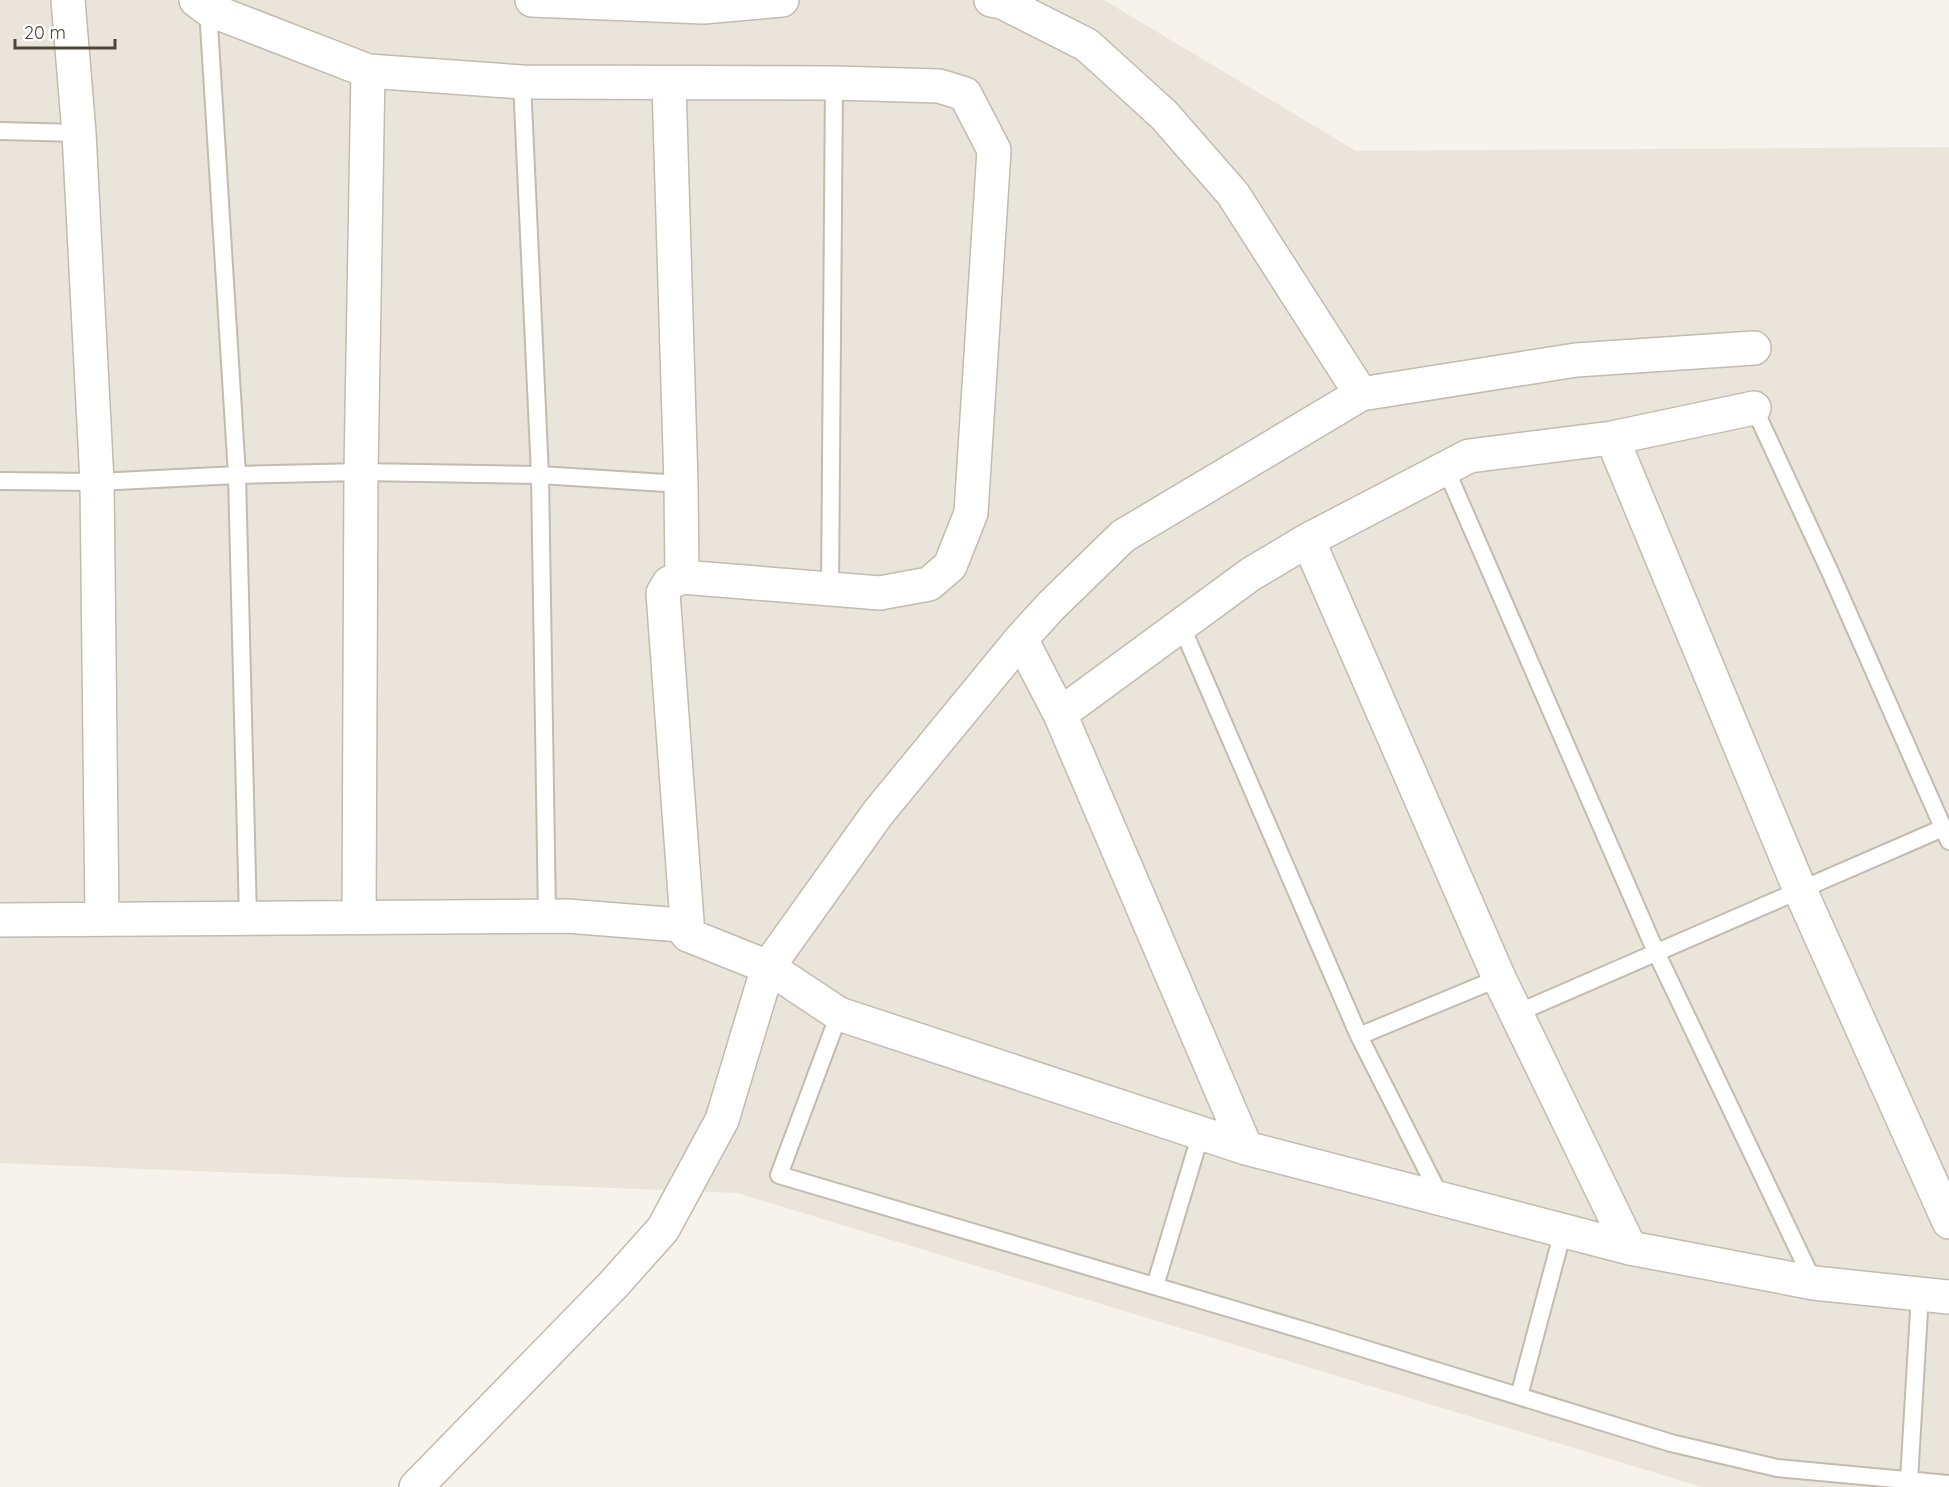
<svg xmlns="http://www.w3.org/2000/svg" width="1949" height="1487" font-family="Quicksand,sans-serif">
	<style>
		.residential { fill: #eae5da }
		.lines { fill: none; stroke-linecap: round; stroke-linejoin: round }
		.service-casing { stroke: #c2bbae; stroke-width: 20 }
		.minor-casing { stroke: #c2bbae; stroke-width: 36 }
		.tertiary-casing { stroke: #c2bbae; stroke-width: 36 }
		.service { stroke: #fff; stroke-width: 16 }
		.minor { stroke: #fff; stroke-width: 33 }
		.tertiary { stroke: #fff; stroke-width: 33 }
	</style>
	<rect width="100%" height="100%" fill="#f6f3ec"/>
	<path class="residential" d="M0,0H1104L1356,151L1949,147V1487H1702L737,1193L0,1163Z"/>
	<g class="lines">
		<g class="service-casing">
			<path id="service" d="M208,9L237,475L248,918
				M522,82L540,475L547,916
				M0,131L79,133
				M1754,408L1831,574L1949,841
				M1445,467L1656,952L1814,1283
				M0,481L97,482L237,475L361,472L540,475L681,484
				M830,590L834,83
				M1181,625L1359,1036L1441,1198
				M839,1014L779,1175L1313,1333L1671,1443L1777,1468L1949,1484
				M1515,1014L1943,828
				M1359,1036L1499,978
				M1155,1286L1201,1133
				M1519,1396L1563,1231
				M1909,1480L1920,1294"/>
		</g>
		<g class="minor-casing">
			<path id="minor" d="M68,0L79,133L97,482L102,919
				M196,0L208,9L368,71L522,82L834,83L939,86L965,94L994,150L971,513L950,566L929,584L880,593L682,577
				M669,84L681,484L682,577L669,583L663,593L688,935
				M1612,438L1800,890L1949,1222
				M1308,540L1499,978L1630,1248
				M1021,639L1060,714L1246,1148
				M1060,714L1251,574L1308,540L1469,456L1612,438L1754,408
				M359,918L361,472L368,71
				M0,920L567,916L680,925L688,935L768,967L878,813L1021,639L1051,606L1123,536L1361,394L1576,360L1754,348
				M416,1487L613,1285L663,1229L722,1120L768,967L839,1014L1246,1148L1630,1248L1814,1283L1949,1297"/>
		</g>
		<g class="tertiary-casing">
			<path id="tertiary" d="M532,0L703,7L782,0
				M991,0L1002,2L1087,45L1164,115L1233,194L1361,394"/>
		</g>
		<use href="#service" class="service"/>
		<use href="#minor" class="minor"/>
		<use href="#tertiary" class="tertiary"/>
	</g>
	<path d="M15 39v9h100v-9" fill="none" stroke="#4b4439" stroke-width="3"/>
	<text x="24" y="39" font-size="18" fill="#4b4439" stroke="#ffffff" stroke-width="4.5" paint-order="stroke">20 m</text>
</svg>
